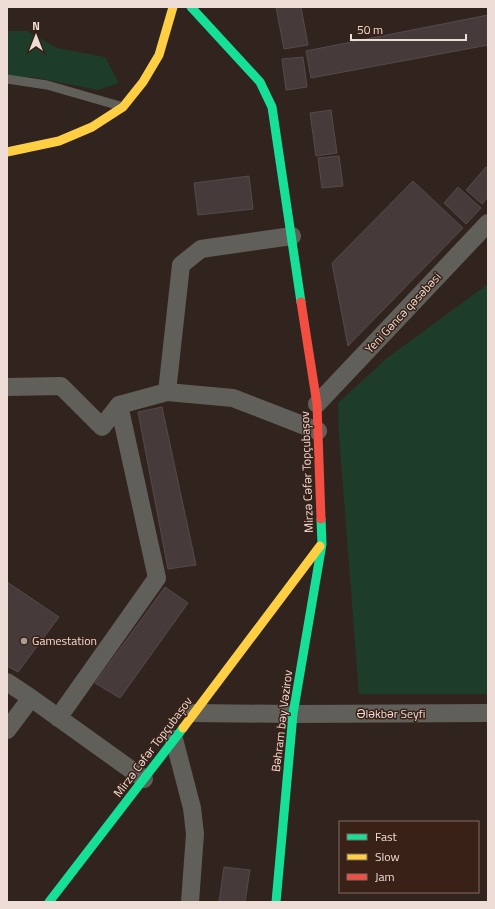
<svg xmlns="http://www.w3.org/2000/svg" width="495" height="909" font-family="'Titillium Web',sans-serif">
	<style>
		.green { fill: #1e3c2a }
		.building { fill: #463b3a; stroke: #554a4a }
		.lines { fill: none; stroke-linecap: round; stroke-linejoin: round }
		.lane { stroke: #605f5a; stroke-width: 9 }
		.street { stroke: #605f5a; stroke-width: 18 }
		.fast { stroke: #16e098; stroke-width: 9 }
		.slow { stroke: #ffcf43; stroke-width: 9 }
		.jam { stroke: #f24e42; stroke-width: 9 }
		.poi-dot { fill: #ac9c96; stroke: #392117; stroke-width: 1.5 }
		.labels { text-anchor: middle; stroke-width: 3; stroke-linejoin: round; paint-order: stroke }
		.street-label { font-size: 12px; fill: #eeddd6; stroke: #392117 }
		.poi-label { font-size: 12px; fill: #eeddd6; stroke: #392117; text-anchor: start }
	</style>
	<rect width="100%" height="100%" fill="#31241f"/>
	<path class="green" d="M7,31H27L57,48L105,57L119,83L98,90L33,77H7Z
		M488,284V694H359L339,435L338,403L387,358Z"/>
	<path class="building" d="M276,7H301L308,45L284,49Z
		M488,15V45L311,78L306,51Z
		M303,57L307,87L286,90L282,59Z
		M331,110L337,153L316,156L310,113Z
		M339,156L343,186L322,188L318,158Z
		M486,167L488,169V197L482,204L466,190Z
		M249,176L253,209L198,215L194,183Z
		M413,181L463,228L348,346L332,263Z
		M458,187L481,208L466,224L444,203Z
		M162,407L196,565L168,569L138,412Z
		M7,582L59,617L18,672L7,666Z
		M165,587L188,603L120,698L95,683Z
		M224,867L250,870L245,902H219Z"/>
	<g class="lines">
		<path class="lane" d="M7,79L47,85L120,106"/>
		<path class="street" d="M292,236L201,249L181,265L167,392L233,398L318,431
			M7,387L61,386L102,427L119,405
			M317,404L488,223
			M7,682L31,698L144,779
			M194,713L293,714L488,713
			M58,718L157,578L119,405L167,392
			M7,730L31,698
			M174,739L192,808L195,834L190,902"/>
		<path class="fast" d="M191,7L260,82L272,107L301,302
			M49,902L183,728
			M276,902L293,714L322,544L321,519"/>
		<path class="slow" d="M7,152L59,141L92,127L123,107L143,82L159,55L173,7
			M183,728L320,546"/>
		<path class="jam" d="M301,302L317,404L321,519"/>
	</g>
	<circle class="poi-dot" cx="24" cy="641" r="4"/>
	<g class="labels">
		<g class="street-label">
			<text transform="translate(403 313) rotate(-47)" y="4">Yeni Gəncə qəsəbəsi</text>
			<text transform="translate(307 472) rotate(-92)" y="4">Mirzə Cəfər Topçubaşov</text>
			<text x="391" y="718">Ələkbər Seyfi</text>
			<text transform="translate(282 721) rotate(-83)" y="4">Bəhram bəy Vəzirov</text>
			<text transform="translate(153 747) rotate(-53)" y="4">Mirzə Cəfər Topçubaşov</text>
		</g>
		<g class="poi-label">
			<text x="32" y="645">Gamestation</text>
		</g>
	</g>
	<rect width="495" height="909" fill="none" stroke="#eeddd6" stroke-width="16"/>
	<rect x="339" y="821" width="140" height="72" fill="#392117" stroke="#816c63"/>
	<rect x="347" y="834" width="20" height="6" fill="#16e098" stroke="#816c63"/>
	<text x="375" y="841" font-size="12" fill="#eeddd6">Fast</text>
	<rect x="347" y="854" width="20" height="6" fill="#ffcf43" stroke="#816c63"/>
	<text x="375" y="861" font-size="12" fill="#eeddd6">Slow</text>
	<rect x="347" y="874" width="20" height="6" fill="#f24e42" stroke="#816c63"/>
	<text x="375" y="881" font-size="12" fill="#eeddd6">Jam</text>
	<g transform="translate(36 36)" stroke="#392117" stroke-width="3" paint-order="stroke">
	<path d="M0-3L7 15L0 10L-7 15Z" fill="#eeddd6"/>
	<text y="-6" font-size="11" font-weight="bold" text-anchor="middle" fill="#eeddd6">N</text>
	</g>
	<path d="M351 34v6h115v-6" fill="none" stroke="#eeddd6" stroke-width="2"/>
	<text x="357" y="34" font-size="12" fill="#eeddd6" stroke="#392117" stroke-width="3" paint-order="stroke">50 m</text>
</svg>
